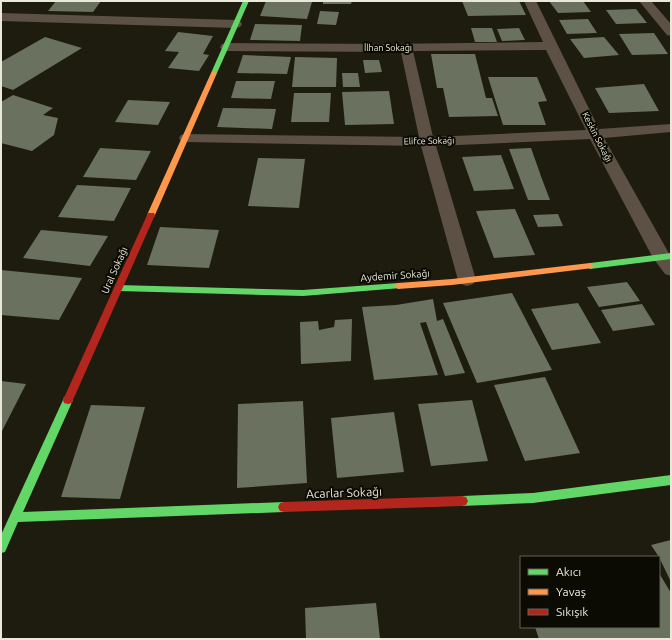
<svg xmlns="http://www.w3.org/2000/svg" width="672" height="640" font-family="Ubuntu,sans-serif">
	<style>
		.building { fill: #6a715e }
		.lines { fill: none; stroke-linecap: round; stroke-linejoin: round }
		.street { fill: #5c5144; fill-rule: evenodd }
		.fast { fill: #63d668; fill-rule: evenodd }
		.slow { fill: #ff974d; fill-rule: evenodd }
		.jam { fill: #b3261e; fill-rule: evenodd }
		.labels { text-anchor: middle; stroke-width: 4; stroke-linejoin: round; paint-order: stroke }
		.far-street-label { font-size: 9px; fill: #eae8da; stroke: #0b0a03 }
		.street-label { font-size: 10px; fill: #eae8da; stroke: #0b0a03 }
		.near-street-label { font-size: 12px; fill: #eae8da; stroke: #0b0a03 }
	</style>
	<rect width="100%" height="100%" fill="#1e1c0e"/>
	<path class="building" d="M56,1H101L93,12L48,11Z
		M266,1H285L312,2L307,19L260,16Z
		M323,1H352L351,4H323Z
		M462,1H519L526,15L468,16Z
		M549,1H583L591,12L558,13Z
		M636,9L647,23L616,24L606,10Z
		M320,11L339,12L336,25L317,24Z
		M588,19L597,33L567,34L559,20Z
		M255,24L302,25L300,41L250,40Z
		M471,28H492L497,42H475Z
		M519,28L525,40L502,41L497,29Z
		M178,32L213,36L203,54L209,55L199,71L168,68L179,52L165,51Z
		M654,33L668,54L632,55L619,34Z
		M45,37L82,48L13,90L1,86V62Z
		M604,37L619,55L584,58L570,39Z
		M431,54H475L486,98H492L498,116L449,117L443,88H437Z
		M243,55L291,57L287,74L237,73Z
		M295,57L337,58L336,87H292Z
		M363,60H379L382,72L365,73Z
		M342,73H358L360,87H343Z
		M488,77H537L547,101L538,102L546,125H503Z
		M236,81H275L271,99L231,98Z
		M644,84L659,111L609,113L595,88Z
		M389,91L394,124L345,125L342,92Z
		M294,93H331L329,122H291Z
		M13,95L53,108L43,115L58,118L54,135L32,151L1,143V102Z
		M128,100L170,102L158,125L115,122Z
		M223,108L276,109L272,129L217,127Z
		M100,148L151,151L136,180L83,177Z
		M531,148L542,179L550,200H528L509,149Z
		M501,155L514,189L474,191L462,157Z
		M258,158L305,159L299,208L248,206Z
		M77,185L131,188L114,221L58,217Z
		M515,209L535,255L494,258L476,211Z
		M558,214L563,226L538,227L533,215Z
		M160,227L219,230L209,268L147,265Z
		M41,230L108,236L90,266L23,258Z
		M1,270L82,278L59,320L1,315Z
		M627,282L640,301L599,307L587,287Z
		M512,293L552,370L477,383L443,303Z
		M433,299L437,321L443,319L465,373L445,376L426,322L420,323L438,375L374,380L362,307L396,305Z
		M578,303L601,343L552,350L531,309Z
		M642,304L655,325L613,331L601,310Z
		M352,319L351,361L301,364L300,322L318,321L319,330L334,327L335,320Z
		M545,377L580,453L525,461L494,385Z
		M1,381L26,384L1,433Z
		M472,400L488,461L431,466L418,404Z
		M303,401L307,483L237,488L238,404Z
		M91,405L145,407L120,499L61,497Z
		M394,412L404,472L337,478L331,418Z
		M671,540V582L659,557L651,545Z
		M659,573L671,593V639H539L535,627H659Z
		M376,603L380,639H306L305,608Z"/>
	<g class="lines">
		<path class="street" d="M524,1H536L599,129L671,124V132L604,138L671,257V276L665,274L653,258L590,139L436,146L476,280L473,284L467,286L461,284L458,280L421,146L186,142L181,141L179,138L181,135L186,134L419,137L401,52L226,51L222,50L220,47L222,44L226,43L383,44L543,42ZM546,50L586,130L433,137L413,51Z
			M639,1H651L671,24V36L667,35Z
			M1,13L236,20L240,21L242,24L240,27L236,28L1,21Z"/>
		<path class="fast" d="M243,1H249L217,73L212,74L211,73Z
			M671,253V259L590,269L586,266L590,263Z
			M398,283L402,286L401,288L303,296L118,291L114,288L118,285L303,290Z
			M68,396L72,397L73,400L23,512L284,502L288,503L290,507L288,511L284,512L18,522L5,552L1,553V535L63,400L64,397Z
			M671,475V485L533,503L462,506L458,505L456,501L458,497L462,496L533,493Z"/>
		<path class="slow" d="M214,71L217,73L155,215L154,217H148L147,215L211,73Z
			M590,263L594,266L593,268L452,285L398,289L394,286L398,283L452,279Z"/>
		<path class="jam" d="M148,213H154L155,215L73,400L72,403L68,404L64,403L63,400Z
			M462,496L466,497L468,501L466,505L462,506L284,512L280,511L278,507L280,503L284,502Z"/>
	</g>
	<g class="labels">
		<g class="far-street-label">
			<text x="388" y="51">İlhan Sokağı</text>
			<text transform="translate(597 137) rotate(63)" y="3">Keskin Sokağı</text>
			<text transform="translate(429 141) rotate(-1)" y="3">Elifce Sokağı</text>
		</g>
		<g class="street-label">
			<text transform="translate(114 270) rotate(-66)" y="4">Ural Sokağı</text>
			<text transform="translate(395 275) rotate(-4)" y="4">Aydemir Sokağı</text>
		</g>
		<g class="near-street-label">
			<text transform="translate(344 493) rotate(-2)" y="4">Acarlar Sokağı</text>
		</g>
	</g>
	<rect width="672" height="640" fill="none" stroke="#eae8da" stroke-width="4"/>
	<rect x="520" y="556" width="140" height="72" fill="#0b0a03" stroke="#646359"/>
	<rect x="528" y="569" width="20" height="6" fill="#63d668" stroke="#646359"/>
	<text x="556" y="576" font-size="12" fill="#eae8da">Akıcı</text>
	<rect x="528" y="589" width="20" height="6" fill="#ff974d" stroke="#646359"/>
	<text x="556" y="596" font-size="12" fill="#eae8da">Yavaş</text>
	<rect x="528" y="609" width="20" height="6" fill="#b3261e" stroke="#646359"/>
	<text x="556" y="616" font-size="12" fill="#eae8da">Sıkışık</text>
</svg>
